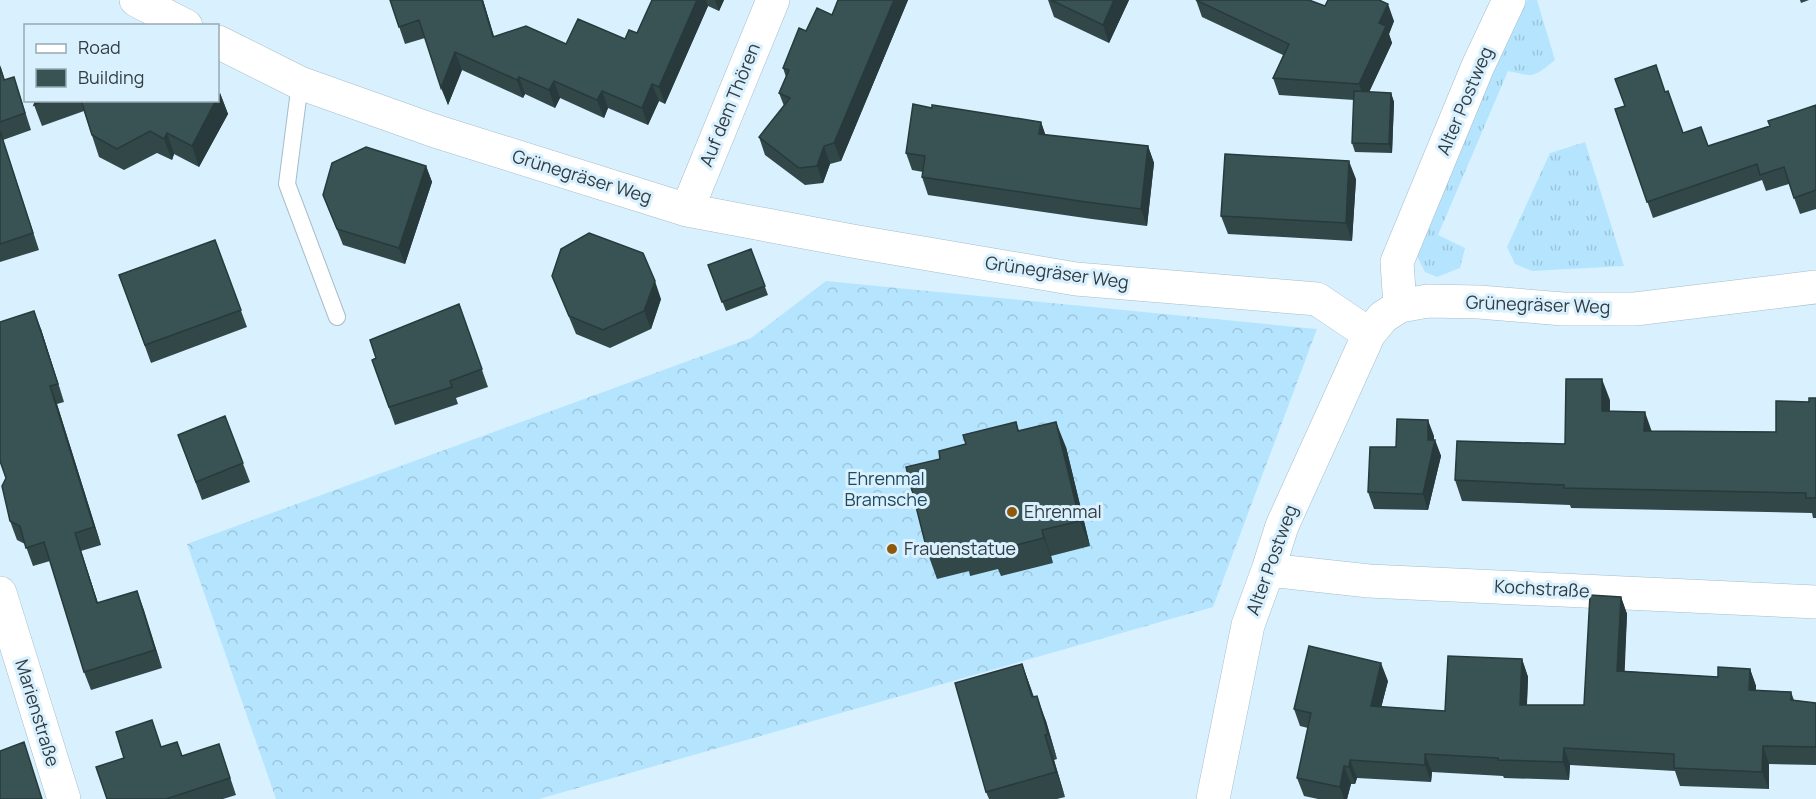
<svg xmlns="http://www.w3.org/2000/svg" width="1816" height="799" font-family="Manrope,sans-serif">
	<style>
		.grass { fill: url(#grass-tufts) }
		.forest { fill: url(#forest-crowns) }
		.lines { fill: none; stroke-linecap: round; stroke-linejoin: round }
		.service-casing { stroke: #a5bdc9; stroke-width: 18 }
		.minor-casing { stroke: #a5bdc9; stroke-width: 34 }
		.service { stroke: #fff; stroke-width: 16 }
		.minor { stroke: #fff; stroke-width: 33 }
		.wall { fill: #314748 }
		.shaded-wall { fill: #283a3b }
		.building { fill: #395354; stroke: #283a3b; stroke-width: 1.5 }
		.poi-dot { fill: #8e5a09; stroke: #d9f1fe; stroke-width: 2 }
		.labels { text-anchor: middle; stroke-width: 6; stroke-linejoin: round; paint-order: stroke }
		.street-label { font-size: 18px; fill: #323c41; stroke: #d9f1fe }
		.park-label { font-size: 18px; fill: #21495c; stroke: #d9f1fe }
		.poi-label { font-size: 18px; fill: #323c41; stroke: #d9f1fe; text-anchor: start }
	</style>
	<defs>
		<pattern id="grass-tufts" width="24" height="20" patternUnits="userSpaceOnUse" patternTransform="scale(1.5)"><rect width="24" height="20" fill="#b5e5fe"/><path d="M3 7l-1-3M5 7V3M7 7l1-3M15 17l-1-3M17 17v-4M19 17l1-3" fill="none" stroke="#9cc5db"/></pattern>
		<pattern id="forest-crowns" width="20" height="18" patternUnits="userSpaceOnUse" patternTransform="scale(1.5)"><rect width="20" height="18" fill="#b5e5fe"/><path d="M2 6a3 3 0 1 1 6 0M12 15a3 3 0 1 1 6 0" fill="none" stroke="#9cc5db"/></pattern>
	</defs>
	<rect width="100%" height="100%" fill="#d9f1fe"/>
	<path class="grass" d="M1527,0H1537L1555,60C1533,78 1535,77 1508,71L1438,235L1465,248L1460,268L1437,277L1425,272L1415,252L1505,44Z
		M1585,142L1624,266L1532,271L1515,264L1507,247L1550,153Z"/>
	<path class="forest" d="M826,281L1317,329L1213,607L539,799H276L187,544L751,338Z"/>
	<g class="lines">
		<g class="service-casing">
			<path id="service" d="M300,83L287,184L337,317"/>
		</g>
		<g class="minor-casing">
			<path id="minor" d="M136,0L186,26
				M218,42L300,83L435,131L687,210L852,241L1076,279L1317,299L1369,334
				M687,210L773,0
				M1400,306L1397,262L1478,66L1509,0
				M1268,570L1369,581L1816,602
				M0,593L64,799
				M1213,799L1248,625L1268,570L1282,526L1369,334L1383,317L1400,306L1428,301L1479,302L1563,309H1635L1816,287"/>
		</g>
		<use href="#service" class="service"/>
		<use href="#minor" class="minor"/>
	</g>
	<path class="wall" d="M390,0H483L494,36L566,44L625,39L637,33L652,0H724L719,11L708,6L665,104L659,101L648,125L608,108L604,118L560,98L555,108L525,94L523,98L462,70L448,105L425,38L405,44Z
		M838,0H908L841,161L830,164L823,183L805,185L765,155L759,137L784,106L779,93L786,77L783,68L806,31L832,15Z
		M1048,0H1129L1109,43L1054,17Z
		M1196,0L1325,6L1394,21L1389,34L1392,43L1369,92L1391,93L1394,102L1392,153L1355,152L1352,143L1354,100L1279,95L1273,78L1283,55L1202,17Z
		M1800,0H1809L1801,3Z
		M0,65L5,80L14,77L31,130L3,140L39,250L0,262Z
		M1665,92L1683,133L1708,146L1770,126L1816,105V209L1800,214L1789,184L1766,191L1762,180L1653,218L1615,109Z
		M220,93L228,114L199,167L174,154L172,160L157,153L124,170L99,157L84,111L42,126L34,105L36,100H218Z
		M932,108L1041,122L1045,135L1148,146L1154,163L1147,226L1092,219L928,195L922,177L923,172L912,170L906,153Z
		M426,166L432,182L405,264L343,245L323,195Z
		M1356,179L1352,241L1228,234L1221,216Z
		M215,240L247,327L151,363L119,275Z
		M751,249L768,295L726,311L708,265Z
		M552,276L661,299L651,329L610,348L576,334Z
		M459,304L488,387L456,398L458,404L395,425L372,360L376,358Z
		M41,329L64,402L57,404L101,545L81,551L98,603L137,591L162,668L91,690L84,672L50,561L33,566L25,544L17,540L10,521L6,478Z
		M1816,398V518H1813L1812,513L1571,508L1570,505L1462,501L1455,480L1565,444L1610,400V411L1652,431L1776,432L1809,402Z
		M225,416L250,482L202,500L178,435Z
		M1016,422L1019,431L1066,447L1090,546L1051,556L1053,563L1001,576L998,569L970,576L969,571L937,579L928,554L940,459L966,444Z
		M1434,436V440H1435L1441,456L1428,510L1374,509L1368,492L1396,447Z
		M1621,597L1627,614L1624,671L1718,677L1750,669L1756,686V691L1791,692L1794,700L1816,703V765L1769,764V789L1680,786L1675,771L1570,765L1569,780L1504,778L1503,776L1432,772L1431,782L1357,778L1355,784H1351L1347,799H1318L1304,796L1297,778L1308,728L1300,726L1294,709L1388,681L1381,707L1445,711L1522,659L1528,677L1527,705H1584Z
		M1022,664L1034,697L1046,721L1057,759L1054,760L1065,797L1057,799H989L986,792Z
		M219,744L236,795L223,799H107L162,747L182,756Z"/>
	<path class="shaded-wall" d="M482,0H483L499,54L493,37Z
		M697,0H706L708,6L665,104L659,87Z
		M715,0H724L719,11Z
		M894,0H908L841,161L834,143Z
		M1114,0H1129L1109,43L1103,25Z
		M1388,4L1394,21L1389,34L1392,43L1365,101L1359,84L1379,23Z
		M455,52L462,70L448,105L441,88Z
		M519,77L525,94L523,98L517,80Z
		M554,81L560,98L555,108L549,90Z
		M652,84L659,101L648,125L642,108Z
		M602,91L608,108L604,118L597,100Z
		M220,93L228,114L199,167L192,146L216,100H218V98Z
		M1391,93L1394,102L1392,153L1389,144Z
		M1041,122L1047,139L1039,134Z
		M167,133L174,154L172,160L164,139Z
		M824,146L830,164L823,183L817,166Z
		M1148,146L1154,163L1147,226L1141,209Z
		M1349,161L1356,179L1352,241L1346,223Z
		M426,166L432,182L405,264L399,248Z
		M655,281L661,299L651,329L644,311Z
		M34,311L41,329L64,402L58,384Z
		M1602,379L1610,400L1609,431L1602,411Z
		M50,386L57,404L101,545L94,527Z
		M1645,412L1652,432L1644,431Z
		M1428,420L1434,436V447L1435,440L1441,456L1428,510L1423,494L1428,440Z
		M1056,422L1066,447L1090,546L1080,521Z
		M1042,530L1051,556L1053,563L1044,538Z
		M75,533L81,551L104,622L97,603Z
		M137,591L144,610L162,668L155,650Z
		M1621,597L1627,614L1624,688L1617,671Z
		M1522,659L1528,677L1526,722L1520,705Z
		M1381,663L1388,681L1377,724L1371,706Z
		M1022,664L1031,689L1041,722L1032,697Z
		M1750,669L1756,686L1755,708L1749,690Z
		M1037,696L1046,721L1057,759L1048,734Z
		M1045,735L1054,760L1065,797L1056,772Z
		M1763,746L1769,764V789L1762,772Z
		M1564,748L1570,765L1569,780L1563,762Z
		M1425,754L1432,772L1431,782L1425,765Z
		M1350,760L1357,778L1355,784L1349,767Z
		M1344,766L1351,784L1347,799H1344L1340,787Z"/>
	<path class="building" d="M390,0H482L493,37L526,26L566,44L578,19L625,39L629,30L637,33L652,0H697L659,87L652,84L642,108L602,91L597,100L554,81L549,90L519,77L517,80L455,52L441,88L419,20L399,27Z
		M838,0H894L834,143L824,146L817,166L799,168L759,137L790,98L779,93L789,70L783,68L799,28L806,31L817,8L832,15Z
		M1051,0H1114L1103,25Z
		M1196,0H1309L1325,6L1328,0H1379L1388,4L1379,23L1386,26L1359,84L1273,78L1289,44Z
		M1656,65L1665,92L1668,91L1683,133L1701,127L1708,146L1770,126L1768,121L1816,105V190L1794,198L1784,167L1760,175L1757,164L1647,202L1615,109L1625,106L1615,79Z
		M0,67L4,80L14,77L25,113L0,122Z
		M1354,91L1391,93L1389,144L1352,143Z
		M36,100H46L34,105Z
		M81,100H216L192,146L167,133L164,139L150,131L117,149L92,135Z
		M913,104L932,108V105L1041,122L1039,134L1148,146L1141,209L1086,202L922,177L925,156L906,153Z
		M0,131L33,233L0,244Z
		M366,147L426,166L399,248L337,229L323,195L332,163Z
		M1225,154L1349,161L1346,223L1221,216Z
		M589,233L643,253L655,281L644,311L603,330L569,316L552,276L561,249Z
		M215,240L241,310L145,345L119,275Z
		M751,249L765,286L722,302L708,265Z
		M459,304L482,369L450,381L452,387L389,407L372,360L376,358L370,340Z
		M34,311L58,384L50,386L94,527L75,533L97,603L137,591L155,650L84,672L44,542L26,548L20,526L10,521L2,486L6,478L0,461V322Z
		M1566,379H1602V411L1645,412L1644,431L1776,432V401L1809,402V398H1816V498H1806V493L1564,488V485L1455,480L1457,441L1565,444Z
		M225,416L243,463L196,482L178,435Z
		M1397,419L1428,420V440H1435L1423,494L1368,492L1370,447H1396Z
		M1016,422L1018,431L1056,422L1080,521L1042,530L1044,538L992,551L990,544L961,551L960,546L928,554L906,467L940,459L939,451L966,444L963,435Z
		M1590,595L1621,597L1617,671L1718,677V667L1750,669L1749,690L1791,692V700L1816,703V747L1763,746L1762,772L1674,768V754L1564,748L1563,762L1498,760V758L1425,754V765L1350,760L1349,767L1344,766L1340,787L1297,778L1311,713L1294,709L1309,646L1381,663L1371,706L1445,711L1448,656L1522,659L1520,705H1584Z
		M1022,664L1032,697L1037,696L1048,734L1045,735L1056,772L986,792L955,683Z
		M152,720L161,747L177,742L182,756L219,744L230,778L166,799H107L96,767L124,758L116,732Z
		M24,742L42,799H0V751Z"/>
	<g class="poi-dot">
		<circle cx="1012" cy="512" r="6"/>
		<circle cx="892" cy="549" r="6"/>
	</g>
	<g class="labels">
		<g class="street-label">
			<text transform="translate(1465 101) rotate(-67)" y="6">Alter Postweg</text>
			<text transform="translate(730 105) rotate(-68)" y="6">Auf dem Thören</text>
			<text transform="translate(582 177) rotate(17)" y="6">Grünegräser Weg</text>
			<text transform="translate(1057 273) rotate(8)" y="6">Grünegräser Weg</text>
			<text transform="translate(1538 305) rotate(2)" y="6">Grünegräser Weg</text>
			<text transform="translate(1272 560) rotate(-70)" y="6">Alter Postweg</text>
			<text transform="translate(1542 589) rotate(3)" y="6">Kochstraße</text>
			<text transform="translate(37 713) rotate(73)" y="6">Marienstraße</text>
		</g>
		<g class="park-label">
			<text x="886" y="485">Ehrenmal<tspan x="886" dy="21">Bramsche</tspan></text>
		</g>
		<g class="poi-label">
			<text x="1024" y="518">Ehrenmal</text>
			<text x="904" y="555">Frauenstatue</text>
		</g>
	</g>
	<rect x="24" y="24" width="195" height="78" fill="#d9f1fe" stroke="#96a9b2" stroke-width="1.5"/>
	<rect x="36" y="44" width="30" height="9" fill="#ffffff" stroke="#96a9b2" stroke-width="1.5"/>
	<text x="78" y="54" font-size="18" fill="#323c41">Road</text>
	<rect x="36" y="69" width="30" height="18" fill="#395354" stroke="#96a9b2" stroke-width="1.5"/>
	<text x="78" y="84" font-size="18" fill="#323c41">Building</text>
</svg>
